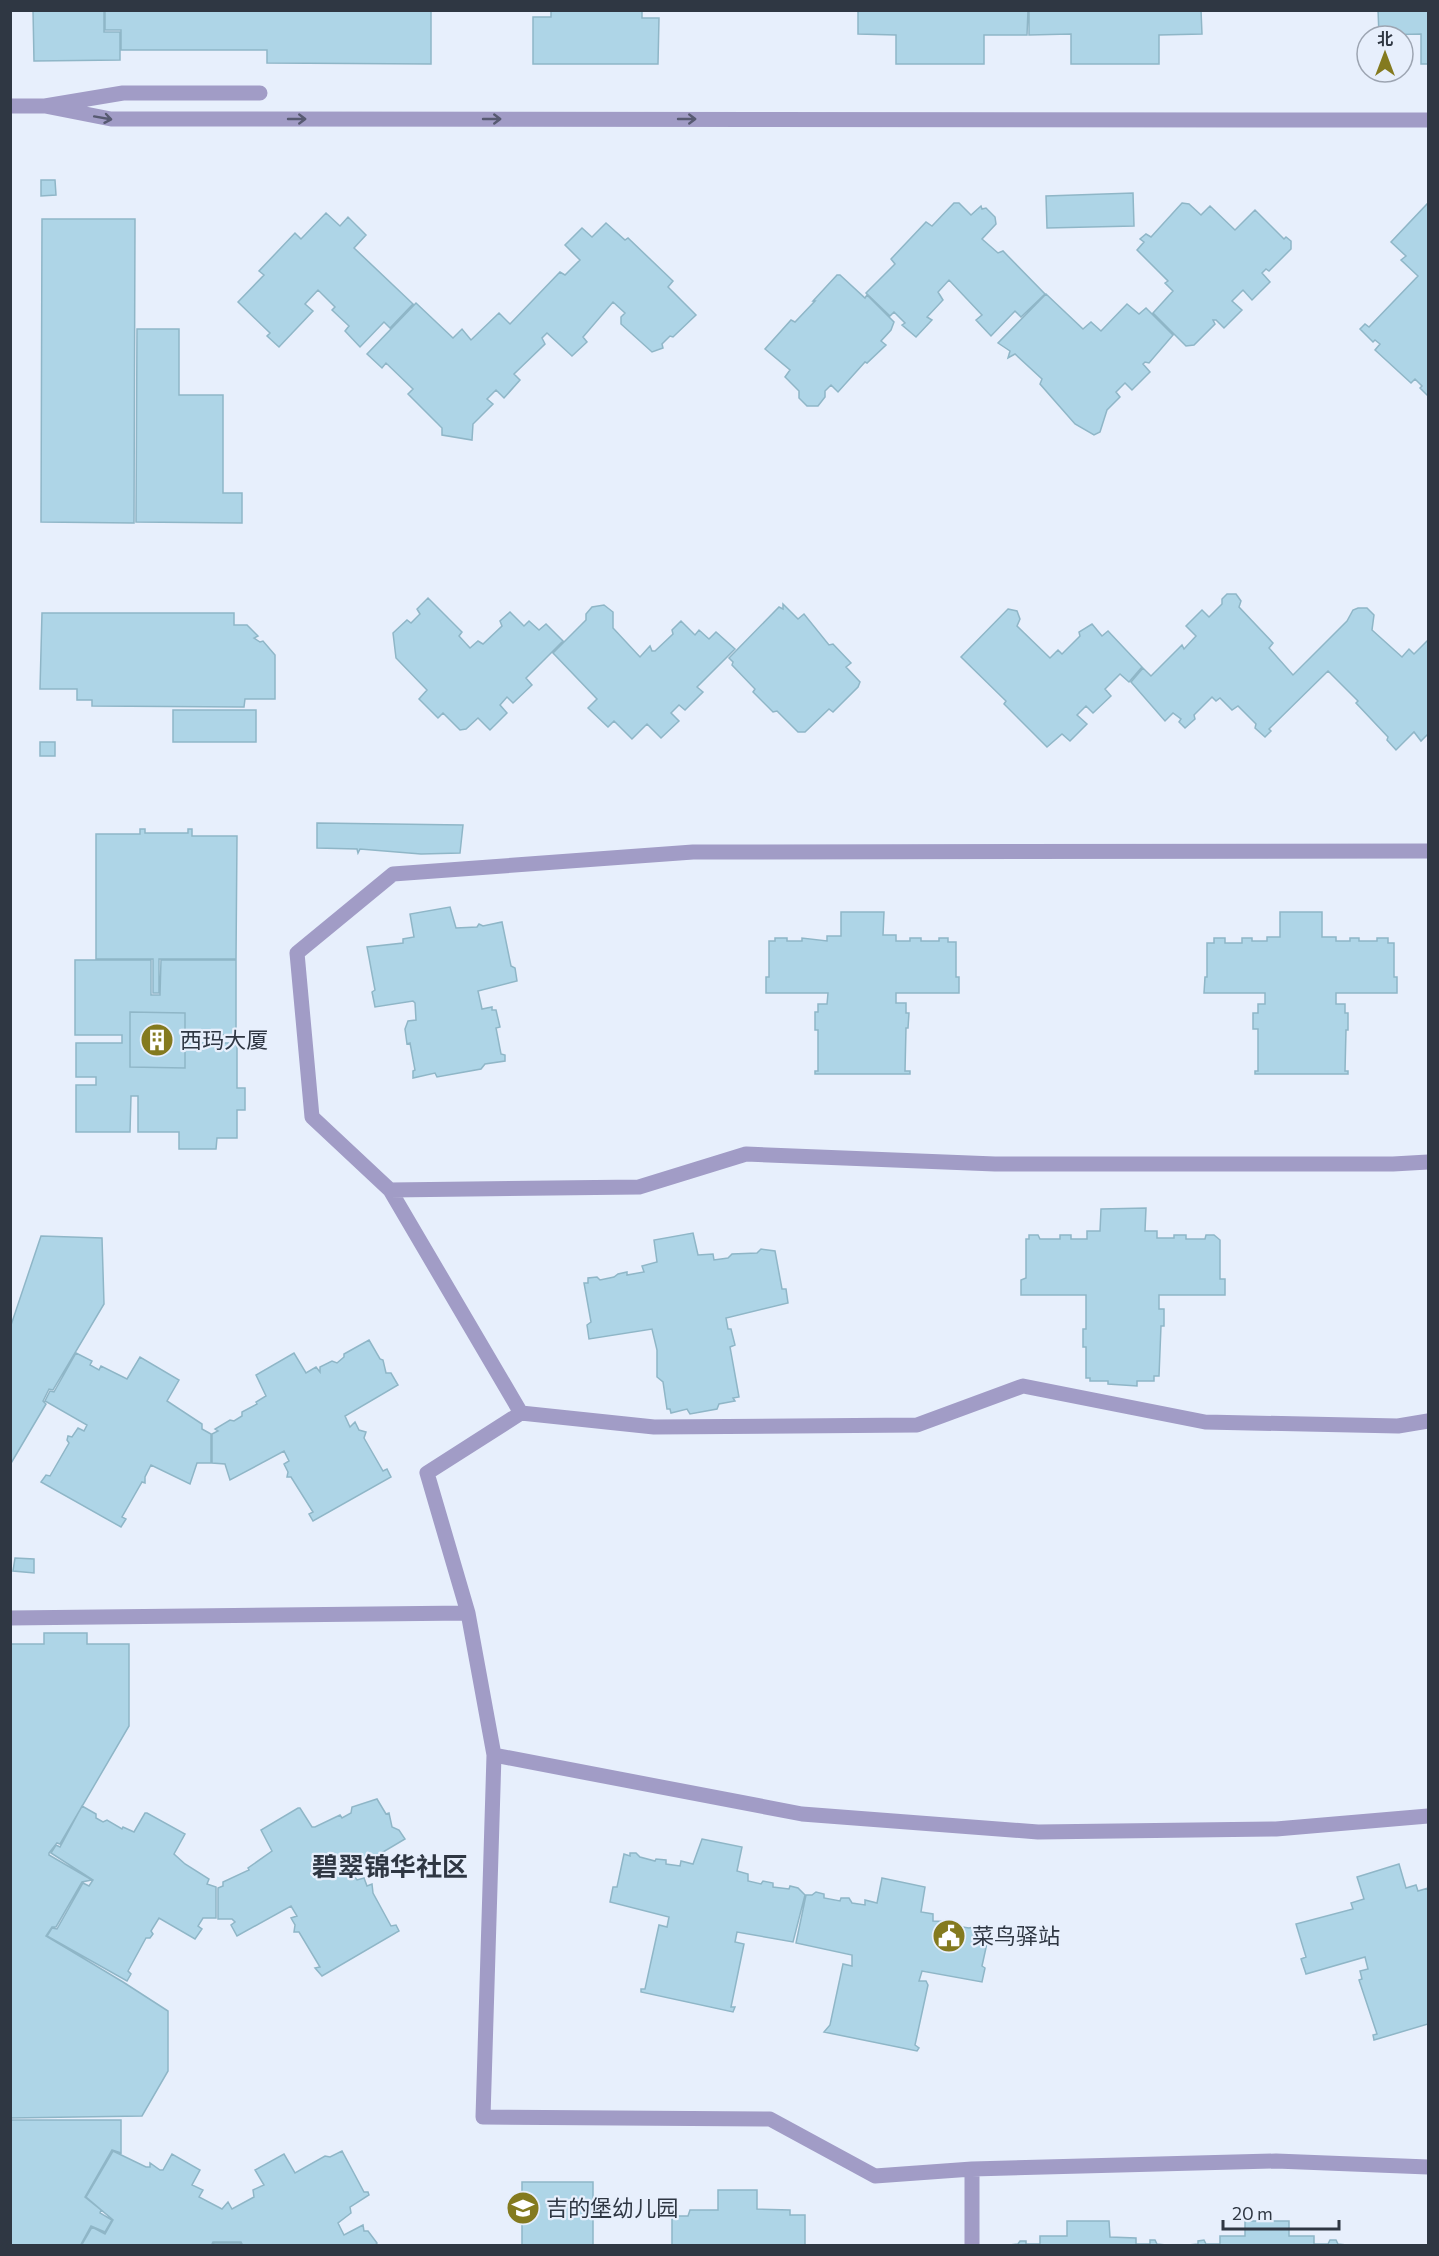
<svg xmlns="http://www.w3.org/2000/svg" width="1439" height="2256" font-family="Commissioner,'Noto Sans SC',sans-serif">
	<style>
		.building { fill: #aed5e7; stroke: #8fb6c7; stroke-width: 1.5 }
		.lines { fill: none; stroke-linecap: round; stroke-linejoin: round }
		.minor { stroke: #a19cc6; stroke-width: 15 }
		.oneway { stroke: #575a71 }
		.labels { text-anchor: middle; stroke-width: 4.5; stroke-linejoin: round; paint-order: stroke }
		.poi-label { font-size: 22px; fill: #2f3743; stroke: #e7effc; text-anchor: start }
		.quarter-label { font-size: 26px; font-weight: bold; fill: #2f3743; stroke: #e7effc }
	</style>
	<rect width="100%" height="100%" fill="#e7effc"/>
	<path class="building" d="M33,10H104V32H120V60L34,61Z
		M105,10H431V64L267,63V50H121V30H105Z
		M551,10H642V18H659L658,64H533V17H551Z
		M858,10H1028L1027,35H984V64H896V35L858,34Z
		M1029,10H1201L1202,34L1159,35V64H1071V34L1029,35Z
		M1378,10H1428V64H1421V34L1379,35Z
		M41,180H55L56,195L41,196Z
		M1133,193L1134,226L1047,228L1046,196Z
		M954,203H959L971,215L981,206L982,209L986,208L995,217L996,224L982,239L998,253L1003,251L1045,294L1021,317L1015,311L991,336L976,320L982,315L949,280L938,292L943,300L927,317L932,320L916,337L902,325L905,323L894,312L890,316L866,293L895,264L891,259L926,222L932,226Z
		M1182,203L1189,204L1201,215L1210,206L1235,230L1255,210L1284,239L1286,237L1291,241V249L1269,271L1266,269L1262,273L1270,282L1252,300L1243,290L1232,301L1242,310L1224,328L1216,320H1213L1215,324L1194,345L1186,346L1153,313L1173,291L1165,283L1168,281L1137,250L1144,242L1140,239L1146,234L1151,237Z
		M1428,203V396L1420,388L1422,386L1415,379L1411,383L1375,350L1380,344L1375,340L1373,342L1360,329L1365,324L1369,327L1418,276L1401,260L1406,256L1391,242Z
		M326,213L340,226L348,217L366,235L354,248L413,304L390,328L384,322L360,347L345,331L349,326L332,310L335,307L318,290L305,304L313,311L279,347L267,336L270,333L238,302L264,275L259,271L295,233L301,239Z
		M42,219H135L134,523L41,522Z
		M606,223L625,240L628,238L673,281L668,287L696,315L673,337L670,336L662,344L663,348L652,352L621,324V317L625,313L613,302L583,337L587,342L572,356L547,333L542,338L545,344L514,374L520,380L504,398L496,390L487,399L493,404L473,424L472,440L442,435V428L408,394L413,389L386,363L382,368L367,354L416,303L453,338L462,329L471,340L499,313L510,324L560,272L565,275L580,260L565,245L582,228L592,237Z
		M837,275H840L865,298L867,295L894,322L891,330L881,341L886,345L867,363L865,362L838,392L831,385L825,391V397L818,406H807L799,398V391L785,377L790,370L765,349L791,320L795,322L815,301H813Z
		M1046,294L1083,329L1091,322L1101,331L1127,304L1139,314L1146,308L1173,335L1149,363L1145,362L1143,364L1150,372L1132,390L1125,383L1116,392L1120,397L1107,410L1100,432L1094,435L1075,424L1040,384L1042,379L1015,354L1008,358L1010,351L998,343Z
		M137,329H179V395H223V493H242V523L136,522Z
		M1227,594H1236L1241,601L1239,607L1273,643L1269,648L1293,675L1347,621L1353,610L1358,608H1367L1374,615L1372,630L1402,657L1409,649L1414,654L1428,640V734L1421,741L1414,732L1396,750L1387,740L1388,737L1356,703L1358,701L1328,671L1269,729L1271,731L1265,737L1255,728L1256,724L1238,706L1232,710L1220,698L1216,701L1212,697L1194,715L1195,719L1185,728L1179,722L1181,719L1173,713L1165,721L1131,682L1143,668L1151,676L1182,645L1184,649L1196,636L1186,626L1202,610L1209,617L1222,604V599Z
		M428,598L462,632L459,636L470,648L478,641L483,644L502,626L500,621L510,612L524,626L529,621L539,630L546,624L563,641L526,678L532,685L513,703L507,697L500,705L507,713L490,730L478,718L466,729L460,730L443,713L438,718L419,699L427,690L396,658L393,633L407,620L411,623L420,614L417,609Z
		M783,604L798,619L804,614L829,645L833,644L851,663L846,667L860,682L858,687L833,712L829,709L805,732H798L777,711L773,712L753,692L755,689L732,665L733,662L729,658L779,607L783,609Z
		M604,605L613,612V628L640,657L650,646L652,651H655L673,634L672,630L681,621L695,635L699,630L709,639L716,632L735,649L697,687L703,692L685,710L679,705L671,713L679,721L661,738L647,724L632,739L614,721L608,727L588,708L597,699L553,653L586,620V614L592,607Z
		M1008,609L1017,611L1020,619L1017,626L1050,658L1058,650L1062,654L1080,636L1079,632L1092,624L1102,636L1108,631L1142,667L1129,682L1120,674L1105,689L1111,696L1093,713L1086,706L1077,715L1087,724L1070,741L1062,734L1047,747L1004,704L1006,701L961,657Z
		M42,613H234V625H247L258,636L254,638L260,642L263,641L275,655V699H245L244,707L92,706V700H77V689H40Z
		M173,710H256V742H173Z
		M40,742H55V756H40Z
		M317,823L463,825L460,853L421,854L360,849L358,853L357,849L317,848Z
		M140,829H145V833H188V829H192V836H237L236,959H159V993H153V959H96V834H140Z
		M450,907L456,928L477,927L479,924L483,926L502,922L511,966L515,968L517,981L478,991L482,1009L492,1007V1010H496L500,1027L496,1028L501,1054L505,1055V1061L485,1064L481,1069L437,1077L435,1073L413,1078V1071L415,1070L410,1043L407,1044L405,1029L408,1021L416,1020L415,1003L413,1001L375,1007L372,992L375,990L367,947L403,943V939L414,937L410,914Z
		M841,912H884L883,935H896V941H910V938H921V941H939V938H948V942H956V977H959V993H896V1003H906V1013H909L908,1028H906L905,1071H910V1074H815V1071H818V1030H815V1012H818V1004H827L828,993H766V977H769V941H775V938H787V941H802V938L827,941V936H841Z
		M1280,912H1322V937H1336V941H1350V938H1359V941H1377V938H1388V943H1394V977H1397V993H1336V1004H1345V1013H1348V1030H1346L1345,1071H1348V1074H1255V1071H1258V1029H1253V1013H1258V1004H1265V993H1204L1205,977H1207V943H1214V938H1225V943H1242V938H1252V941H1267V937H1280Z
		M75,960H151V995H160L161,960H236V1035L190,1034V1043H237V1088H245V1110H237V1138H217L216,1149H179V1132H138V1096H131L130,1132H76V1085H96V1077H76V1043H122V1035H75Z
		M130,1012L185,1013V1068L130,1067Z
		M1146,1208L1145,1231H1157V1238H1174V1235H1186V1239H1205L1206,1235H1214L1220,1240V1279H1225V1295H1159V1309H1164V1326H1161L1159,1376H1154V1381H1137V1386L1108,1384V1381H1090V1378H1086V1347H1083V1329H1086V1295H1021V1280L1026,1278V1239H1029V1235H1038L1040,1239H1060V1235H1071V1239H1087V1231H1100L1101,1209Z
		M693,1233L698,1255L713,1254L714,1260L728,1258L732,1254L757,1253L761,1249L775,1251L782,1289H786L788,1303L726,1318L728,1329H731L735,1345L730,1347L739,1397L733,1398L735,1401L719,1404L717,1409L690,1414L687,1409L671,1413L670,1409H667L663,1382L657,1377V1350L652,1329L589,1339L587,1325L591,1322L584,1283H588V1278L597,1277L600,1280L614,1277L618,1274L627,1272V1275L644,1272L642,1266L657,1262L654,1240Z
		M41,1236L102,1238L104,1304L53,1390L49,1389L43,1401L46,1404L10,1465V1328Z
		M369,1340L380,1359L383,1360L386,1373H391L398,1385L345,1416L350,1427L355,1422L359,1430L366,1432L364,1438L383,1471L387,1469L391,1477L313,1521L309,1514L313,1512L291,1477H287L288,1472L284,1464L289,1461L284,1451L230,1480L225,1464L212,1463V1434L218,1431L215,1429L230,1420L234,1421L242,1416V1412L257,1404L256,1402L266,1396L256,1375L294,1353L306,1373L316,1367L320,1372V1367L332,1361L337,1363L344,1357V1354Z
		M76,1353L92,1361L90,1365L99,1370L101,1366L127,1379L140,1357L179,1380L167,1401L202,1424V1429L211,1434V1463H197L190,1484L151,1465L145,1477V1483L142,1482L122,1517L126,1519L121,1527L41,1482L46,1475L50,1476L69,1443L67,1440L68,1436L72,1437L78,1428L84,1431L87,1425L45,1401L50,1391L54,1392Z
		M15,1558L34,1559V1573L13,1571Z
		M44,1633H87V1644H129V1726L60,1844L57,1843L49,1853V1855L92,1880L82,1882L56,1927H52L46,1936L123,1982L168,2011V2071L142,2116L10,2118V1644H44Z
		M377,1799L386,1814L389,1813L392,1827L399,1830L405,1839L351,1871L357,1880L364,1878L367,1886L372,1884L373,1893L391,1926L396,1925L399,1931L322,1976L315,1968L320,1967L299,1932H294L295,1925L291,1918L297,1916L291,1906L237,1936L231,1925L235,1922L232,1919H218V1888L223,1886V1882L249,1870L248,1868L272,1851L261,1830L298,1808H300L312,1827H315L340,1815L342,1818L351,1813L352,1807Z
		M82,1806L96,1814V1818L103,1822L107,1820L122,1829L123,1827L134,1832L145,1813H147L185,1834L174,1854L185,1864L209,1879L207,1884L216,1887V1918H203L198,1926L202,1929L195,1939L159,1918L151,1931L153,1934L150,1938H146L128,1971L131,1974L127,1981L47,1936L52,1928L57,1929L83,1883L89,1886L93,1880L51,1853L56,1845L60,1847Z
		M702,1839L742,1847L737,1871L748,1874V1881L761,1884L763,1881L773,1883V1887L789,1889L790,1886L798,1888L805,1895L793,1942L737,1932L735,1942L744,1944L731,2007H735L733,2012L641,1992V1989H645L659,1925L667,1927L669,1917L610,1902L613,1887H617L624,1854L630,1856V1853H636L640,1857L655,1861L656,1859L666,1860V1864L680,1866L681,1861L693,1864Z
		M1399,1864L1406,1888L1416,1885L1418,1891L1428,1888V2024L1374,2040L1373,2035L1377,2034L1359,1980L1362,1979L1360,1971L1368,1969L1365,1957L1306,1974L1301,1959L1306,1957L1296,1924L1353,1909L1351,1903L1364,1899L1357,1877Z
		M882,1878L925,1887L921,1912L933,1914V1921L956,1922V1926L969,1928L979,1926L989,1934L982,1966L985,1968L982,1982L922,1971L919,1981H926L928,1985L915,2045L919,2048L917,2051L824,2032L830,2025L843,1964L852,1966V1955L796,1943L806,1895H812L816,1892L824,1894V1898L840,1901L841,1898H849L852,1903L865,1905V1900L877,1903Z
		M10,2120H121V2153L112,2150L85,2197L101,2210L100,2213L112,2220L105,2232L91,2226L80,2246H10Z
		M113,2151L146,2167H150V2163L160,2170H163L172,2154L200,2170L192,2185L203,2190L199,2197L222,2209L228,2202L232,2209L254,2197L253,2190L264,2185L255,2170L284,2154L295,2173L325,2156L330,2157L342,2151L364,2192H368L369,2195L350,2207L351,2213L338,2223L344,2235L363,2225L364,2231H368L377,2243L375,2246H243L241,2242H213L211,2246H81L92,2227L105,2234L113,2220L86,2197Z
		M522,2182H593V2246H522Z
		M718,2190H757V2209L790,2210V2215H805V2246H672V2216H688L690,2210H718Z
		M1067,2221H1109L1110,2237L1136,2238V2244H1150V2240H1155L1157,2244L1176,2246H1000L1018,2244L1020,2241H1026V2244H1040V2236H1067Z
		M1245,2221H1289V2236H1314V2244H1328L1330,2240H1336L1338,2244L1356,2246H1178L1198,2244V2241L1204,2240L1206,2244H1220V2236H1245Z
		M214,2243H240L242,2246H212Z"/>
	<g class="lines">
		<path class="minor" d="M10,106H45L123,93H260
			M45,106L111,119L1428,120
			M1428,851L693,852L393,874L297,953L312,1117L390,1190L639,1187L746,1154L995,1164H1393L1428,1162
			M390,1190L521,1413
			M1428,1421L1398,1426L1205,1422L1023,1386L917,1425L654,1427L521,1413L427,1473L468,1613L494,1755L802,1814L1038,1832L1276,1829L1428,1816
			M10,1618L468,1613
			M494,1755L483,2117L770,2119L875,2176L972,2169L1276,2161L1428,2167
			M972,2169V2246"/>
	</g>
	<defs><path id="oneway-shaft" d="M-6 0H5M1.5-3L5.5 0L1.5 3" fill="none" stroke-width="1.6" stroke-linecap="round" stroke-linejoin="round" transform="scale(1.5)"/></defs>
	<g class="oneway">
		<use href="#oneway-shaft" transform="translate(103 118) rotate(10)"/>
		<use href="#oneway-shaft" transform="translate(297 119)"/>
		<use href="#oneway-shaft" transform="translate(492 119)"/>
		<use href="#oneway-shaft" transform="translate(687 119)"/>
	</g>
	<defs>
		<g id="building-disc" transform="scale(1.725)"><circle r="9.5" fill="#847a1f" stroke="#e7effc"/><path d="M-4-6H4V6H1V3H-1V6H-4ZM-2.5-4.3h1.7v1.8h-1.7ZM.8-4.3h1.7v1.8H.8ZM-2.5-1h1.7V.8h-1.7ZM.8-1h1.7V.8H.8Z" fill="#fff"/></g>
		<g id="civic-disc" transform="scale(1.725)"><circle r="9.5" fill="#847a1f" stroke="#e7effc"/><path d="M-.6-6.5H3V-4.5H.6V-3L4-1V1h2V6H-6V1h2V-1L-.6-3ZM-1.2 2.5V6h2.4V2.5Z" fill="#fff"/></g>
		<g id="school-disc" transform="scale(1.725)"><circle r="9.5" fill="#847a1f" stroke="#e7effc"/><path d="M0-5L7-2L0 1L-7-2ZM-4 1L0 2.5L4 1V4Q0 6-4 4Z" fill="#fff"/></g>
	</defs>
	<g fill-rule="evenodd">
		<use href="#building-disc" x="157" y="1040"/>
		<use href="#civic-disc" x="949" y="1936"/>
		<use href="#school-disc" x="523" y="2208"/>
	</g>
	<g class="labels">
		<g class="poi-label">
			<text x="180" y="1048">西玛大厦</text>
			<text x="972" y="1944">菜鸟驿站</text>
			<text x="546" y="2216">吉的堡幼儿园</text>
		</g>
		<g class="quarter-label">
			<text x="390" y="1876">碧翠锦华社区</text>
		</g>
	</g>
	<rect width="1439" height="2256" fill="none" stroke="#2f3743" stroke-width="24"/>
	<g transform="translate(1385 54)"><circle r="28" fill="#e7effc" stroke="#9da5b2" stroke-width="1.5"/>
	<path d="M0-4.5L10 22L0 15L-10 22Z" fill="#847a1f"/>
	<text y="-9" font-size="16" font-weight="bold" text-anchor="middle" fill="#2f3743">北</text>
	</g>
	<path d="M1223 2220v9h116v-9" fill="none" stroke="#2f3743" stroke-width="3"/>
	<text x="1232" y="2220" font-size="18" fill="#2f3743" stroke="#e7effc" stroke-width="4.5" paint-order="stroke">20 m</text>
</svg>
